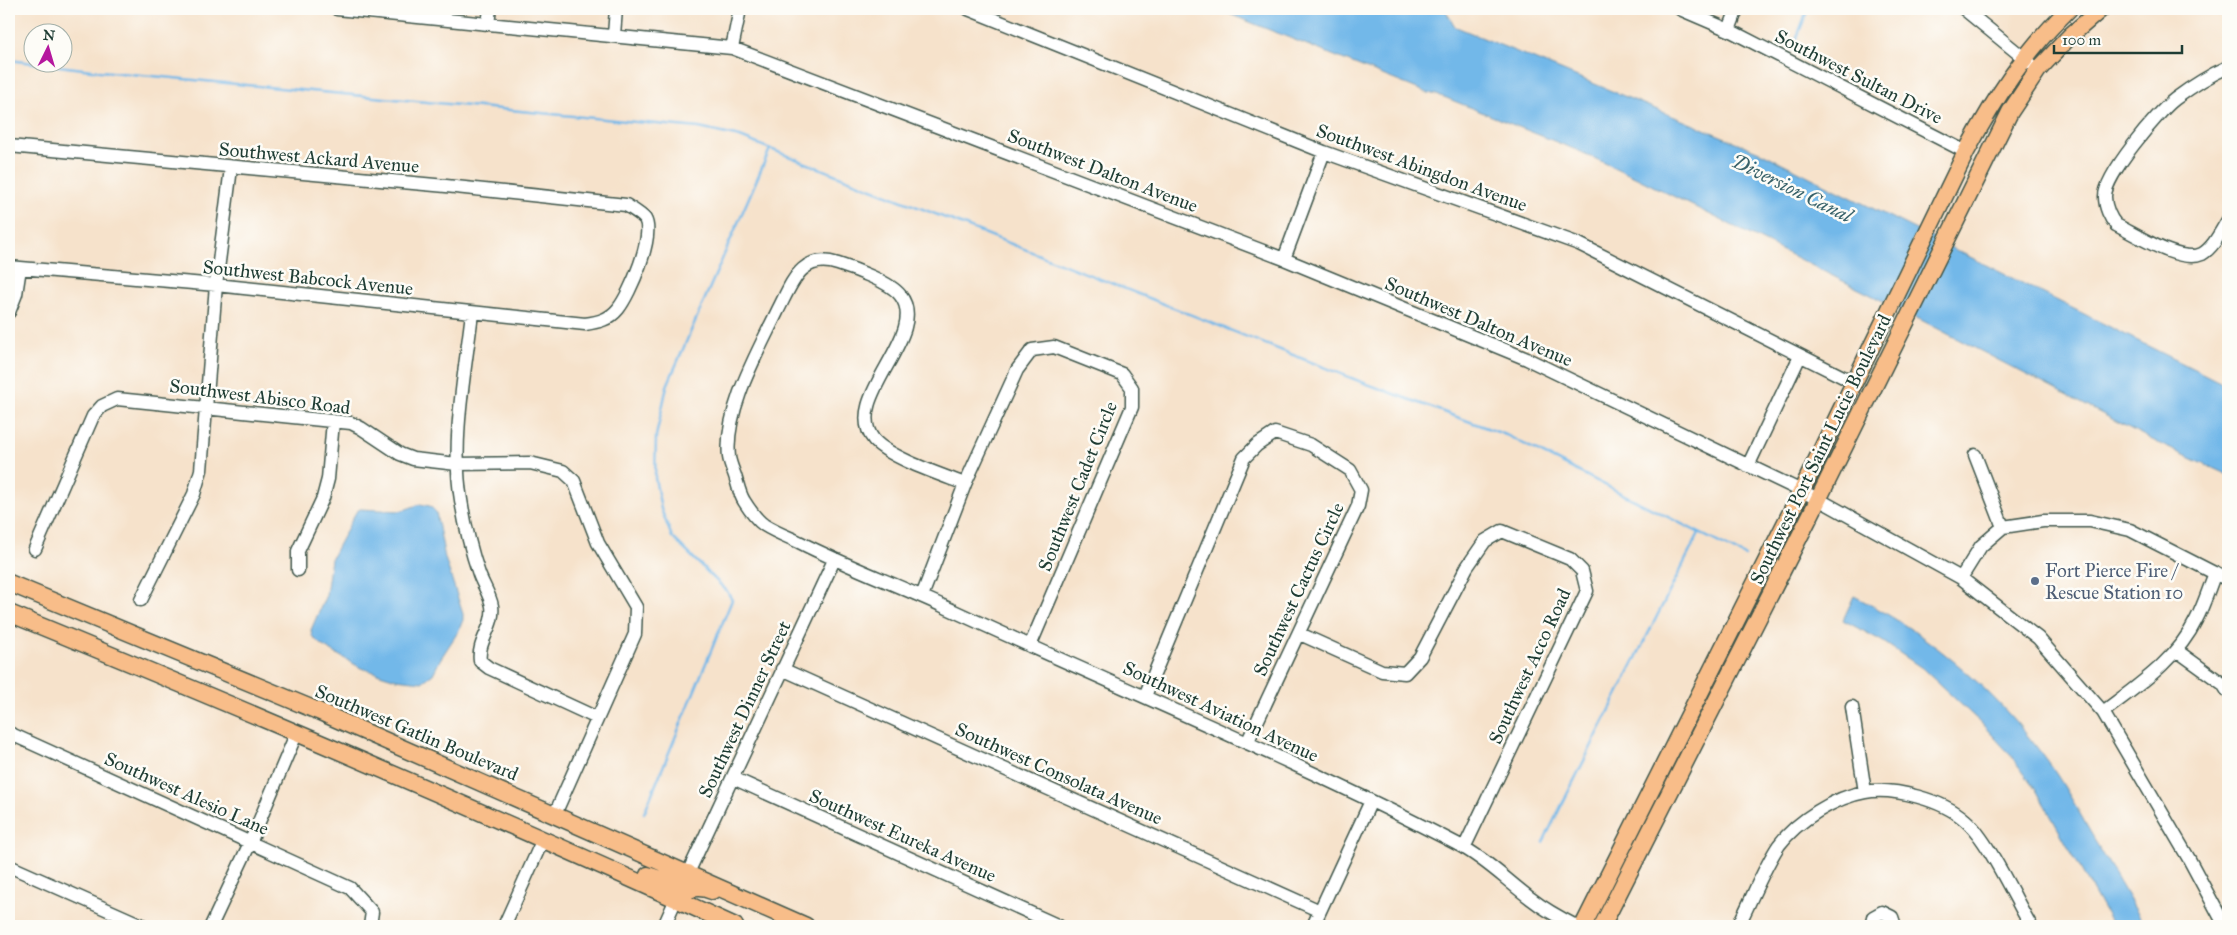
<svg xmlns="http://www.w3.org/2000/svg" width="2237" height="935" font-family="'IM FELL Great Primer',serif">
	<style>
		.water { fill: #72b8e9; stroke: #487a8e }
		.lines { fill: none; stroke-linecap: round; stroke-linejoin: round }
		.stream { stroke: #72b8e9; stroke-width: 2.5 }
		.minor-casing { stroke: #3f564b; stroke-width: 15 }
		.major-casing { stroke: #3f564b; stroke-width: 19 }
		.minor { stroke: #fff; stroke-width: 12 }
		.major { stroke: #f8bd89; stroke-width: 16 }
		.service-dot { fill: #5c6f8a; stroke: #fdfcf7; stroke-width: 2 }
		.labels { text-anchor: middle; stroke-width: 5; stroke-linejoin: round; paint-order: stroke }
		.street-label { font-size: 19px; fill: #1f3d34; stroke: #fdfcf7 }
		.service-label { font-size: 19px; fill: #4e5e75; stroke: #fdfcf7; text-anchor: start }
		.water-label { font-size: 20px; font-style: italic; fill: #38626a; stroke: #fdfcf7 }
	</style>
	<rect width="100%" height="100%" fill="#fdfcf7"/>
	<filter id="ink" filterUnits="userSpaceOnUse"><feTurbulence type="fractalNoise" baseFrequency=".02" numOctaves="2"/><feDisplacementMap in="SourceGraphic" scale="10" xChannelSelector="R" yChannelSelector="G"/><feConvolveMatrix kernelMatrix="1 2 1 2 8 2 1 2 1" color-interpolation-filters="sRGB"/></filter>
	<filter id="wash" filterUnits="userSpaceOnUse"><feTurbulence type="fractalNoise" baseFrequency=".0096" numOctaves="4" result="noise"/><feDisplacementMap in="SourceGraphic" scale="20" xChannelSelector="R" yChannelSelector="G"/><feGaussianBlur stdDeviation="1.12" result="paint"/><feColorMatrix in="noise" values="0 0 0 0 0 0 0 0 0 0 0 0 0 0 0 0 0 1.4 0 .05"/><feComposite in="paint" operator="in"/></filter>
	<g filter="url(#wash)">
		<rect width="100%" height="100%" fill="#f6e2cb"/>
		<path class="water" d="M1217,9H1413L1426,11L1430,9H1445L1454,26L1762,153L2228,386V475L2162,445L1923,321L1639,179L1579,151L1444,97L1425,92Z
			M420,504L430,506L436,512L445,558L463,614V620L458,632L441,658L433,674L422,682L396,679L361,668L321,645L312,636L311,630L326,595L331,559L356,512L360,509L401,511Z
			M1854,596C1936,637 2006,700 2057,775C2068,792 2078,810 2088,828C2107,861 2126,893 2145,926H2113L2035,788L2008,752L1981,723L1922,668L1882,641L1843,620Z"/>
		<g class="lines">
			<path class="stream" d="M1792,50L1808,9
				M9,60L100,71L699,128L740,137L1359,381L1506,435L1745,556
				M644,813L732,600L727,591L672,537L661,509L655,478L656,436L667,386L770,149
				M1543,842L1699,533
				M589,926L590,924"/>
		</g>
	</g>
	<g filter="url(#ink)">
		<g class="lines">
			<g class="minor-casing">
				<path id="minor" d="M337,9L732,48L1284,259L1527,359L1818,499L1961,578L2038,638L2103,712L2189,859L2225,926
					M968,9L1324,152L1579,244L1853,382
					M1680,9L1729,30L1966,152
					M1964,9L2030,63
					M488,24L490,9
					M1729,30L1737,9
					M614,35L616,9
					M732,48L740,9
					M2228,67C2210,75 2191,87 2175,99C2158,112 2104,176 2105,197C2105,207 2110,218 2116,225C2137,235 2180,264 2202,254C2214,247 2221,231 2228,220
					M9,146L446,186L626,205C632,209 641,214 645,219C655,236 630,294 618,309C609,320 598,322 585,324L216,285L9,267
					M1284,259L1324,152
					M9,312L16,294L20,268
					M472,313C465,373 451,441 461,500C465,525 471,551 479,574C483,585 490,595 492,606C495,626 477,641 480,661L489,668L597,718
					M1975,455L2003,527
					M1748,466L1800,356
					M965,484C942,475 890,458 874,440C840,399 932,334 900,295C890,282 854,269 838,264C801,252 792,283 778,310C758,352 724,410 729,457C730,464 734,472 736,479C738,486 740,495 744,501C749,509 757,520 764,525C775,532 788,537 799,542C846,566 895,584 943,606C1115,686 1292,758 1461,846C1487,860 1506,880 1530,898C1544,909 1560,918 1576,926
					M35,549L93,416L102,406L117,399L351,423L361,428L400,454L413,459L457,464L530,463L563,471L574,481L598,543L636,607L635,634L555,814
					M298,570V551L323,498L328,479L333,421
					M1961,578L1981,546L2003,527L2043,521H2090L2130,530L2228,580
					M922,596L965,484L1017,370L1032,350L1054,347L1122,374L1132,388V407L1030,646
					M141,600L194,494L201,470L216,285L231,168
					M1300,634L1382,671L1405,673L1420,657L1467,567L1485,541L1502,531L1570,559L1582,571L1587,591L1464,848
					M2176,650L2223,684L2228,692
					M782,669L1320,911
					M1145,696L1244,458L1257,445L1275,433L1311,445L1350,470L1361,490L1358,506L1247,743
					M1852,707L1865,792
					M2103,712C2137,686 2177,660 2196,620C2204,605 2209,588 2215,573
					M9,733L350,888L372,912L370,926
					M733,778L1059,926
					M9,866L144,926
					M688,873L834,560
					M211,926L250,843L297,732
					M504,926L543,839
					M664,926L676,899
					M1313,926L1371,801
					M1738,926C1751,901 1764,867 1779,845C1797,821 1835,797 1865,792C1894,787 1943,800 1965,820C1988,839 2015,899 2031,926
					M1871,926L1873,917L1882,912L1892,917L1895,926"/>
			</g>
			<g class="major-casing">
				<path id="major" d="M9,583L318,711L806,926
					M9,613C253,713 495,816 735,926
					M648,875L672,883L681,880L688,873
					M676,899C688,888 697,885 712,891
					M1583,926L1801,492L1966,152C1995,98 2025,51 2069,9
					M1602,926L1811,514L2010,112L2038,70L2071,35L2101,9"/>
			</g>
			<use href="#minor" class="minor"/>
			<use href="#major" class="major"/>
		</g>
	</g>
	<circle class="service-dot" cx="2035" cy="581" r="5"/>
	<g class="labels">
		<g class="street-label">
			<text transform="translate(1859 76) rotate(27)" y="7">Southwest Sultan Drive</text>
			<text transform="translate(319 157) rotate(5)" y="7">Southwest Ackard Avenue</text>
			<text transform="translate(1422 167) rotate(20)" y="7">Southwest Abingdon Avenue</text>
			<text transform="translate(1103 170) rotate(21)" y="7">Southwest Dalton Avenue</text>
			<text transform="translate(308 277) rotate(6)" y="7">Southwest Babcock Avenue</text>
			<text transform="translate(1479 321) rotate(23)" y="7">Southwest Dalton Avenue</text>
			<text transform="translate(260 396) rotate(7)" y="7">Southwest Abisco Road</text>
			<text transform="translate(1820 449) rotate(-64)" y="7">Southwest Port Saint Lucie Boulevard</text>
			<text transform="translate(1077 486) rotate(-68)" y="7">Southwest Cadet Circle</text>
			<text transform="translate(1298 589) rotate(-65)" y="7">Southwest Cactus Circle</text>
			<text transform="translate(1529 666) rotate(-65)" y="7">Southwest Acco Road</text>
			<text transform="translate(744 709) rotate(-65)" y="7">Southwest Dinner Street</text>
			<text transform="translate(1221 711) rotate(25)" y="7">Southwest Aviation Avenue</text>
			<text transform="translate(417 732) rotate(23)" y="7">Southwest Gatlin Boulevard</text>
			<text transform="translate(1059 773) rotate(24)" y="7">Southwest Consolata Avenue</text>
			<text transform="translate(187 793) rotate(24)" y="7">Southwest Alesio Lane</text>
			<text transform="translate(903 835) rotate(24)" y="7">Southwest Eureka Avenue</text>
		</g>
		<g class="service-label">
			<text x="2045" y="577">Fort Pierce Fire /<tspan x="2045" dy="22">Rescue Station 10</tspan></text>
		</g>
		<g class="water-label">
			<text transform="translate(1792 188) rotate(26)" y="7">Diversion Canal</text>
		</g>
	</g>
	<rect width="2237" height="935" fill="none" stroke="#fdfcf7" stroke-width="30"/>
	<g transform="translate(48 48) rotate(5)"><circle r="24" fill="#fdfcf7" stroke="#a4b0a9"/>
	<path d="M0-4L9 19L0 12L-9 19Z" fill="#b5179e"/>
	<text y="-8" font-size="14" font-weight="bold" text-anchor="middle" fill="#1f3d34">N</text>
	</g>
	<path d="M2054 45v8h128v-8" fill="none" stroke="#1f3d34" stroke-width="2.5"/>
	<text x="2062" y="45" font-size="15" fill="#1f3d34" stroke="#fdfcf7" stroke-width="4" paint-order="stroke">100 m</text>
</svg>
